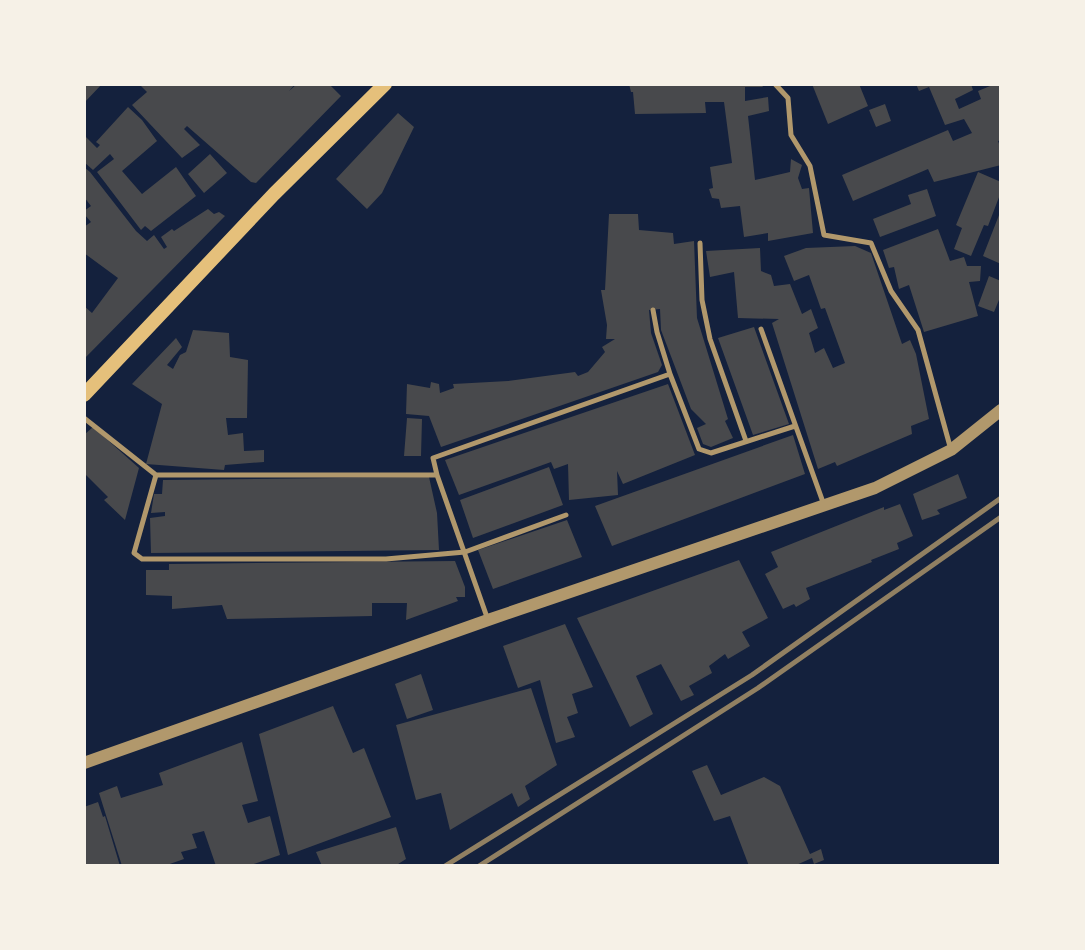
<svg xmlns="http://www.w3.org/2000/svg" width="1085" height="950" font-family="Montserrat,sans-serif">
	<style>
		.building { fill: #48494c }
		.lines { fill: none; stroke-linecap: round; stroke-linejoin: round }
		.service { stroke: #b1986c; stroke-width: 5 }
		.tertiary { stroke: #b1986c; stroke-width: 12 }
		.secondary { stroke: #e5c07b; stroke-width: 14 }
		.rail { stroke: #918062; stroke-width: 5 }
	</style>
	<rect width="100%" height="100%" fill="#14213d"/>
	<path class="building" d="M84,84H102L84,103Z
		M139,84H203L206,86L207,84H295L289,91L297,84H329L341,96L256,183L251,182L187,126L184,129L200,145L182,158L132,105L147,92Z
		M629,84H761L763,87H745V101L768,97L769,111L748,116L755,180L790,172L791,159L802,165L798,178L802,189L809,188L813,233L768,241V233L744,237L740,206L721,208L719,199L712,198L709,189L713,188L710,167L732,163L724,102H705L706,113L635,114L633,92H631Z
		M812,84H859L868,106L828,124Z
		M916,84H971L973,90L955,99L959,109L981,99L978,91L995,84H1001V140L998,141L1001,149V160L999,161L1001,165L934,182L928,169L853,201L842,175L948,130L953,141L972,133L964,119L945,125L929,87L919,91Z
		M885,104L891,121L876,127L869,110Z
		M128,107L142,120L157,141L122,171L142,194L176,167L196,196L151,231L145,226L141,230L97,172L114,159L110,154L93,170L84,162V135L97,148L100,145L96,142Z
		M398,113L414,127L382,193L367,209L336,179Z
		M210,154L227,173L204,193L188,174Z
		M84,167L90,172L136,231L147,241L154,235L164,249L167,247L161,237L172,229L174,231L208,209L214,214L219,212L225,216L84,359V306L92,313L118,278L84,253V227L91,222L84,214V211L91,206L84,197Z
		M978,172L1001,182V192L988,226L984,225L971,256L954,249L962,228L956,225Z
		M927,189L936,216L880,237L873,219L911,204L908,195Z
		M1001,210V264L983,256Z
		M609,214H638L639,230L673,233L674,244L694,241L697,318L728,419L725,421L733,438L711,447L703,444L697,428L706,424L691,409L661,330L660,309L649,310L651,333L662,365L658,372L441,447L429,416L406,414L407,384L430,388L431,382L439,384L440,393L454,388L453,384L508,381L575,372L578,376L588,372L605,352L602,347L615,339H606L607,325L601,290H605Z
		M938,229L950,261L964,257L967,266H981L980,281L969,282L978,316L924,332L909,285L899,289L894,267L889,268L883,250Z
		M855,246L871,253L902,344L910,340L916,354L929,419L911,426L912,434L837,466L835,462L818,469L772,323L779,319L738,318L734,272L710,277L706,251L760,248L761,271L771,275L774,286L790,284L802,314L811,309L818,328L809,333L815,353L824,348L833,368L845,363L825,308L821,309L809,275L794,281L784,256L806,248Z
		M989,276L1001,281V295L994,312L978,306Z
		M754,327L789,424L753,435L718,338Z
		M193,330L229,333L230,357L248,360L247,418H226L228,435L243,433L244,451L264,450V462L225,465L224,470L146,464L162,404L132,384L176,338L182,347L167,365L173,369L180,355L186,352Z
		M668,384L695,455L623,484L617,471L618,495L569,500L568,464L554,469L551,462L459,495L445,460Z
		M407,418L422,419L421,456H404Z
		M93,427L139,468L125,520L104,500L108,497L84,473V435Z
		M793,435L805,474L612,546L595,506Z
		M549,467L563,505L473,538L460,500Z
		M958,474L967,498L937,510L940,514L922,520L913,494Z
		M429,477L437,513L439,550L151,553L150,518L165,516V512L151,513L154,494H162L163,480Z
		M900,504L913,536L897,543L899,549L871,560L872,562L806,588L810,599L796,607L794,604L783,609L765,574L778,567L771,552L884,507V510Z
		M567,520L582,557L493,589L478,550Z
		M739,560L768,618L742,632L750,646L728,659L725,654L709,666L712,673L689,686L694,695L681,701L661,664L636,676L653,714L630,727L577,618Z
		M455,561L465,587V597H456L458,601L406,620L407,603H372V616L227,619L222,605L172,609V596L146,595V570H169V564Z
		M565,624L593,687L572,694L578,713L567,717L575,737L556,743L540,680L518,688L503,646Z
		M421,674L433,710L407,719L395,684Z
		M531,688L557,765L525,786L530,799L518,807L512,793L450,830L441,793L416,800L396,725Z
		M333,706L353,753L364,748L391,817L288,855L259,734Z
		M242,742L258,801L242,805L248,823L270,816L280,855L248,866H216L204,831L192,834L197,848L181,852L184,859L164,866H122L99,793L117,786L121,798L163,785L159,773Z
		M707,765L721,795L764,777L780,786L810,854L821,849L824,860L814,864L812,858L794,866H749L730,816L714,821L692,771Z
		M98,802L103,817L105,816L120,866H84V807Z
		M396,827L406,859L395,866H322L316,852Z"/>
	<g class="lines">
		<path class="service" d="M775,84L788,98L791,135L810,166L824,235L871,243L891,291L918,330L951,450
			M700,243L702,300L710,339L746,441
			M653,310L657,332L670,374
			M761,329L824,505
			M84,418L156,475H437L433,458L670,374L699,449L711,453L795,426
			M156,475L134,553L142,559H386L465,552L566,515
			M437,475L488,620"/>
		<path class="tertiary" d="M84,763L488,620L875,488L951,450L1001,410"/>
		<path class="secondary" d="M84,395L274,194L385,84"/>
		<path class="rail" d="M445,866L752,675L1001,498
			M479,866L758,688L1001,517"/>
	</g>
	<rect width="1085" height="950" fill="none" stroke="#f6f1e7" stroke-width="172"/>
</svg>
